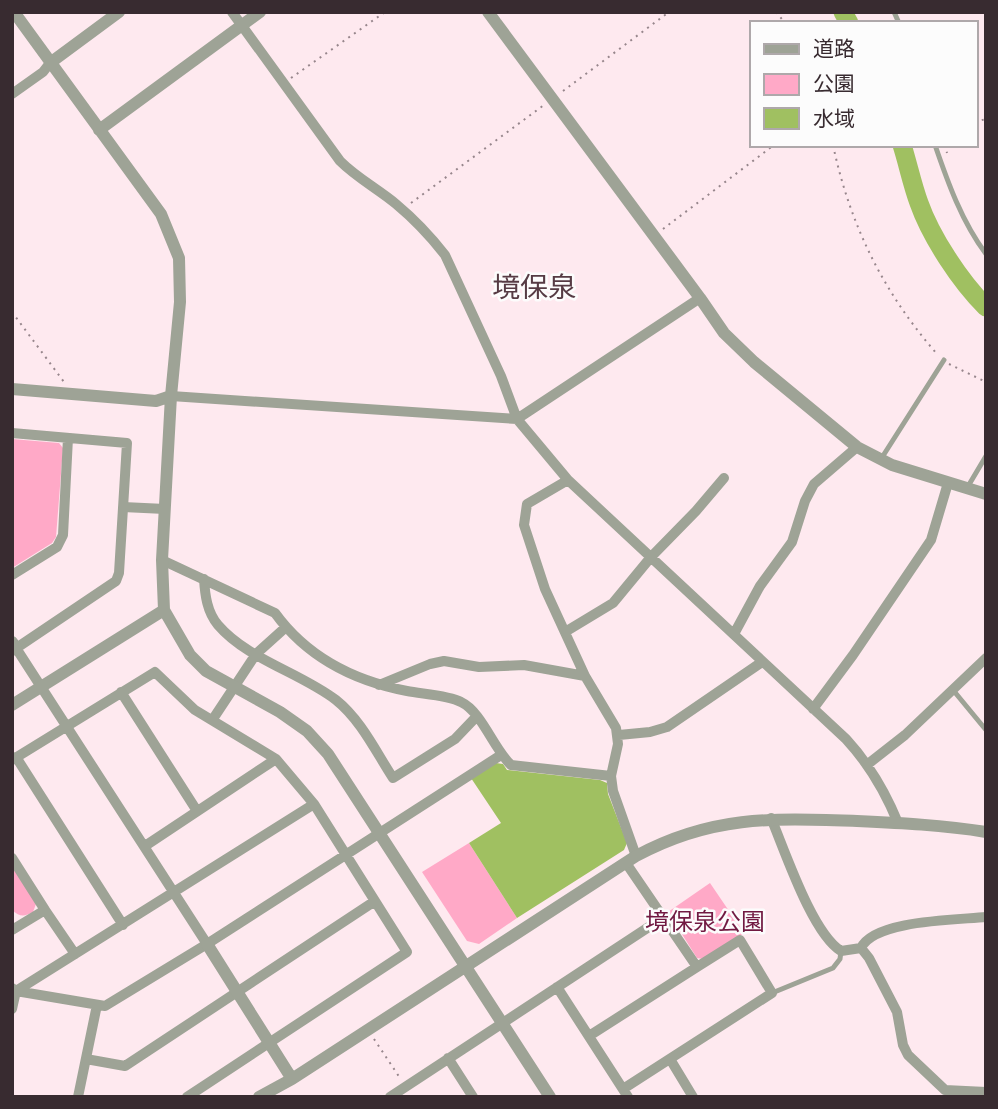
<svg xmlns="http://www.w3.org/2000/svg" width="998" height="1109" font-family="Montserrat,'Noto Sans JP',sans-serif">
	<style>
		.green { fill: #ffa9c7 }
		.water { fill: #a0c061 }
		.lines { fill: none; stroke-linecap: round; stroke-linejoin: round }
		.river { stroke: #a0c061; stroke-width: 19 }
		.path { stroke: #97868c; stroke-width: 2; stroke-dasharray: 2 5; stroke-linecap: butt }
		.service { stroke: #9ea396; stroke-width: 5 }
		.minor { stroke: #9ea396; stroke-width: 10 }
		.tertiary { stroke: #9ea396; stroke-width: 12 }
		.labels { text-anchor: middle; stroke-width: 5; stroke-linejoin: round; paint-order: stroke }
		.park-label { font-size: 24px; fill: #711a42; stroke: #fcfcfc }
		.quarter-label { font-size: 28px; fill: #563b44; stroke: #fcfcfc }
	</style>
	<rect width="100%" height="100%" fill="#fee9ef"/>
	<path class="green" d="M12,439L59,443L63,448L56,537L52,543L12,568Z
		M469,843L517,918L479,944L467,941L422,872Z
		M12,866L36,904L33,912C24,917 20,917 12,910Z
		M710,883L744,933L703,959L697,958L668,912Z"/>
	<path class="water" d="M496,763L503,764L507,770L600,780L607,783L608,794L627,843L624,850L517,918L469,843L501,823L471,778Z"/>
	<g class="lines">
		<path class="river" d="M843,12L849,23
			M902,145C908,164 912,184 919,203C931,237 960,281 986,307"/>
		<path class="path" d="M776,12L785,23
			M291,78L385,12
			M563,91L669,12
			M975,122L986,119
			M833,145C850,225 883,292 937,354
			M945,145L947,153
			M411,203L544,105
			M663,229L774,145
			M12,312L64,382
			M949,364L986,382
			M374,1039L400,1078"/>
		<path class="service" d="M894,12L899,23
			M935,145C948,183 962,222 986,254
			M881,459L944,360
			M967,488L986,456
			M953,690L986,730
			M772,993L833,968L840,959L841,951"/>
		<path class="minor" d="M232,12L340,161C357,178 378,189 396,204C414,219 431,237 445,255L501,376L517,419L568,480L846,739C870,765 885,791 898,823
			M12,94L43,72L50,63
			M171,396L517,419L700,298
			M12,433L127,443L119,573L116,581L12,651
			M568,480L527,504L524,525L545,589L585,676L616,728L618,744L611,776L613,791L636,856
			M123,507L165,509
			M162,560L275,613C307,657 355,681 407,691C422,694 448,695 461,702C482,712 493,748 511,765L611,776
			M12,575L57,547L63,535L68,438
			M204,579C205,595 207,612 218,625C247,659 301,673 336,700C361,720 376,752 393,778L455,739L477,716
			M565,632L613,603L651,557L696,511L724,478
			M734,634L760,586L792,542L805,501L814,484L857,447
			M16,648L207,944
			M379,685L430,664L444,661L479,667L524,665L585,676
			M121,692L197,811
			M813,709L853,655L931,540L948,483
			M213,719L256,654L286,627
			M619,735L650,732L667,727L762,662
			M16,757L123,925
			M12,760L155,672L195,710L276,759L314,804L407,952L187,1097
			M868,764L905,735L986,658
			M771,818C785,851 812,933 841,951L861,948L869,958L897,1012L903,1045L908,1055L945,1090L986,1092
			M145,846L276,759
			M12,858L45,910L12,930
			M45,910L75,954
			M861,948C874,920 956,920 986,917
			M557,987L628,1097
			M12,988L16,991L105,1006L207,944L501,755
			M12,1009L16,991L314,804
			M589,1036L697,967
			M448,1058L473,1097
			M86,1059L125,1066L375,901
			M670,1059L693,1097
			M623,1089L772,993L740,940L697,967L626,863
			M78,1097L97,1005
			M390,1097L664,917"/>
		<path class="tertiary" d="M14,12L161,214L179,258L180,302L171,396L162,560L164,610L190,655L206,671L280,712L307,731L328,754L550,1097
			M488,12L700,298L724,333L754,362L857,447L892,465L986,494
			M50,63L119,12
			M99,130L260,12
			M12,389L156,401L171,396
			M12,642L16,648
			M12,705L164,610
			M207,944L292,1079
			M259,1097L292,1079L636,856C712,815 773,818 857,821C900,823 943,825 986,832"/>
	</g>
	<g class="labels">
		<g class="park-label">
			<text x="705" y="930">境保泉公園</text>
		</g>
		<g class="quarter-label">
			<text x="534" y="297">境保泉</text>
		</g>
	</g>
	<rect width="998" height="1109" fill="none" stroke="#382b30" stroke-width="28"/>
	<rect x="750" y="21" width="228" height="126" fill="#fcfcfc" stroke="#aea8aa" stroke-width="2"/>
	<rect x="764" y="44" width="35" height="10" fill="#9ea396" stroke="#aea8aa" stroke-width="2"/>
	<text x="813" y="56" font-size="21" fill="#382b30">道路</text>
	<rect x="764" y="74" width="35" height="21" fill="#ffa9c7" stroke="#aea8aa" stroke-width="2"/>
	<text x="813" y="91" font-size="21" fill="#382b30">公園</text>
	<rect x="764" y="108" width="35" height="21" fill="#a0c061" stroke="#aea8aa" stroke-width="2"/>
	<text x="813" y="126" font-size="21" fill="#382b30">水域</text>
</svg>
